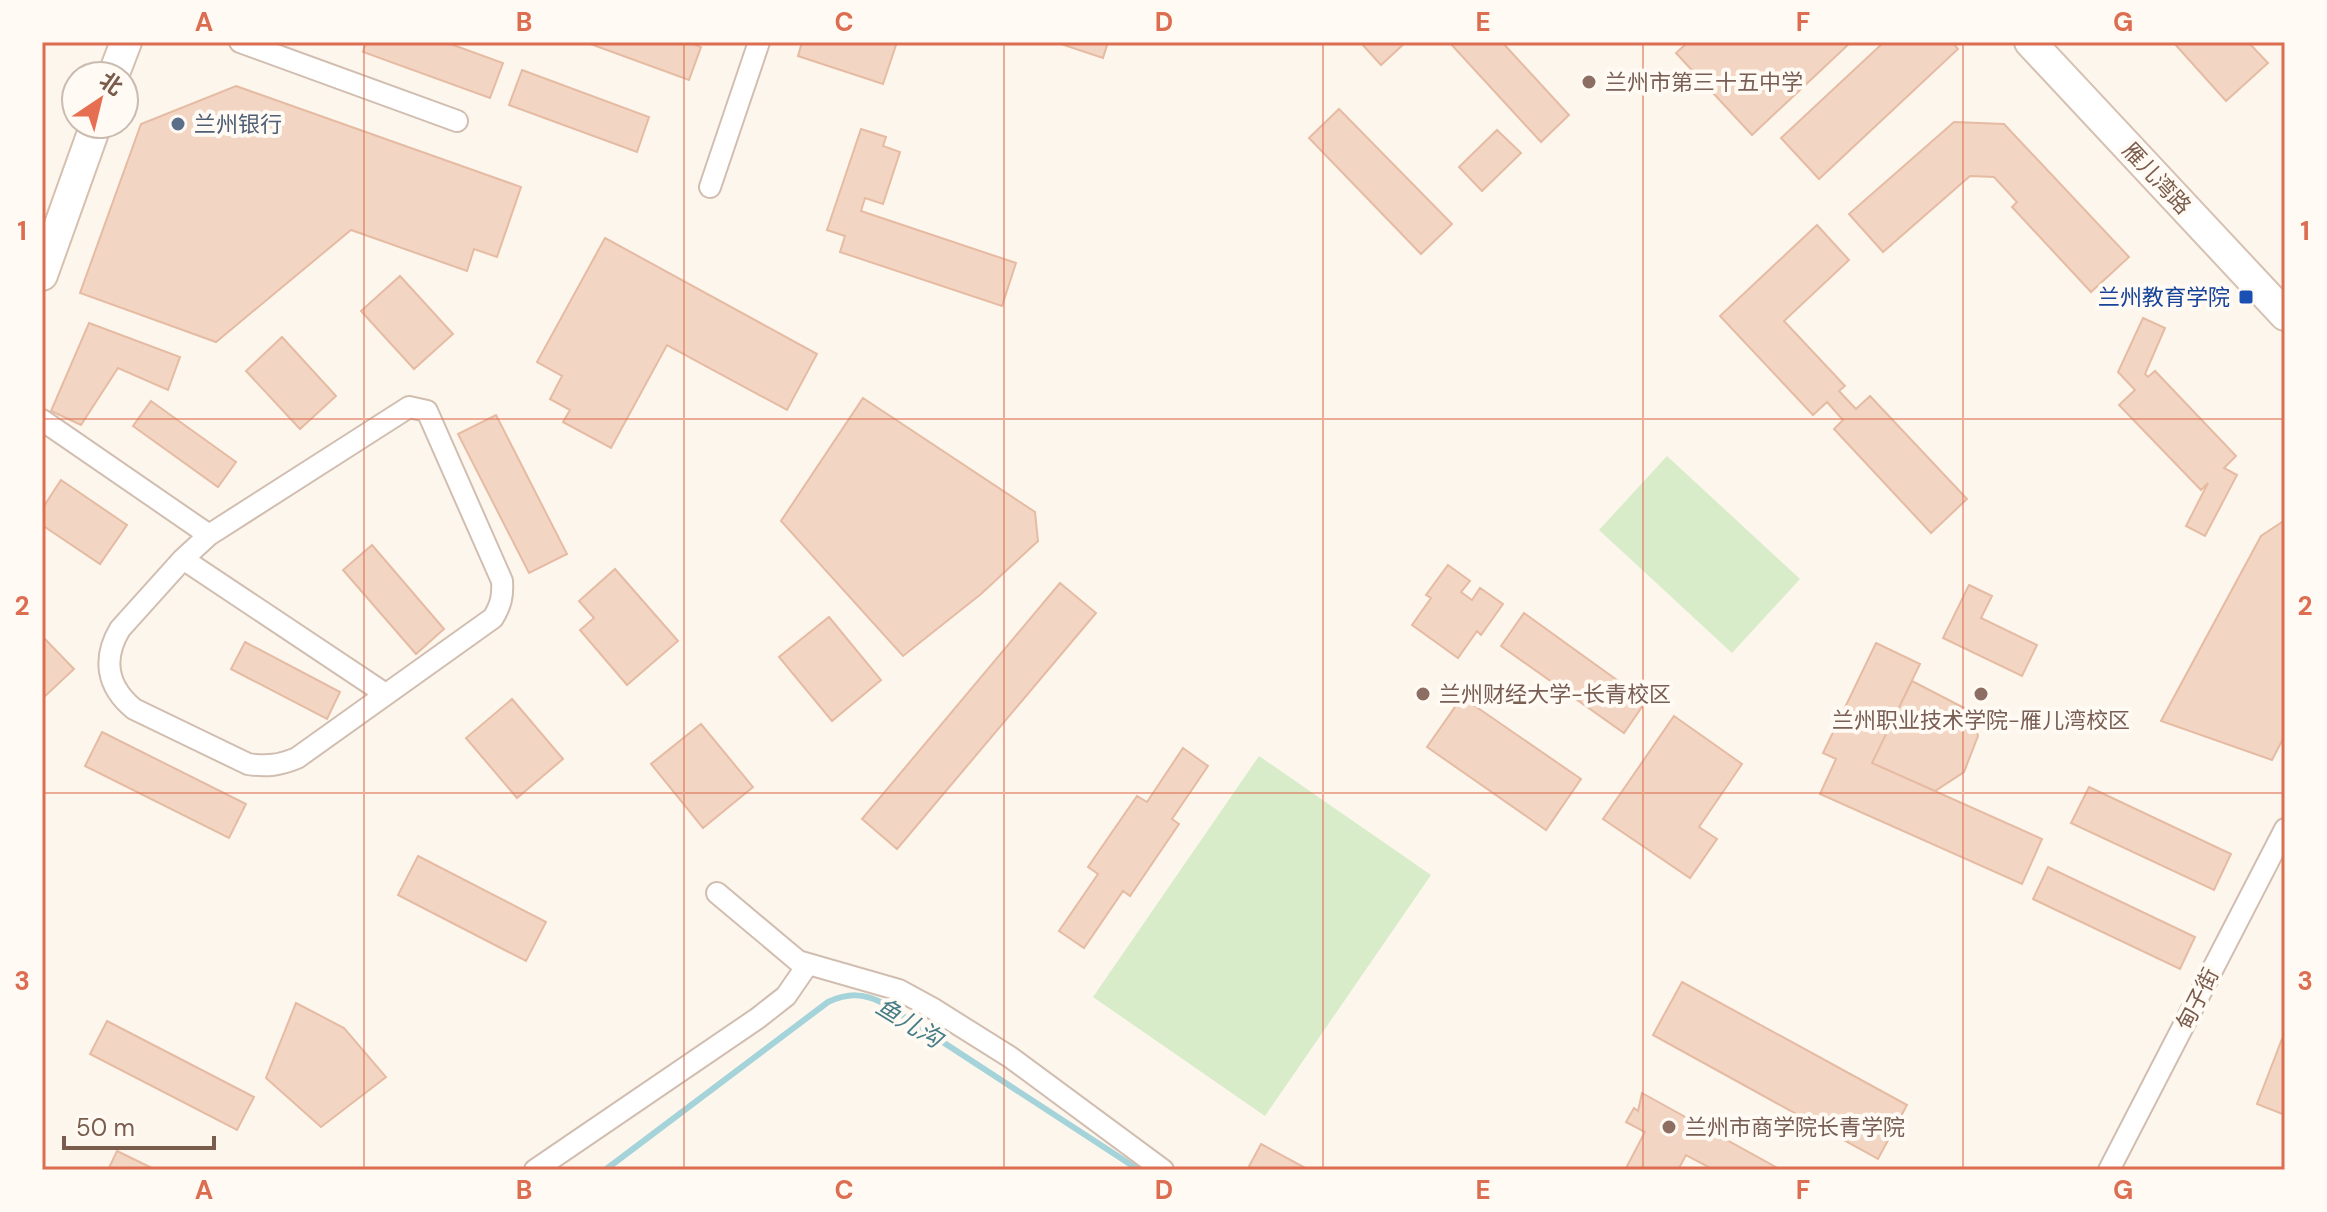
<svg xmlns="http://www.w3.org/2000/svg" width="2327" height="1212" font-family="'DM Sans','Noto Sans SC',sans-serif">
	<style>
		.green { fill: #d8ecc9 }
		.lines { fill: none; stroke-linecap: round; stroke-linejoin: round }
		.stream { stroke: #a5d3da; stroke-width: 6 }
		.building { fill: #f3d5c3; stroke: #e6bba3; stroke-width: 2 }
		.minor-casing { stroke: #d1beb0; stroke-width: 24 }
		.secondary-casing { stroke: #d6c0b0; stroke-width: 34 }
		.minor { stroke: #fff; stroke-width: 20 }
		.secondary { stroke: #fff; stroke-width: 30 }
		.grid { fill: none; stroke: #dc6d51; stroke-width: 2; stroke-opacity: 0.55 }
		.education-dot { fill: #8d6e63; stroke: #fffaf3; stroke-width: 3 }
		.service-dot { fill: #5c6f8a; stroke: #fffaf3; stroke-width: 3 }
		.transit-dot { fill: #1a4fb4; stroke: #fffaf3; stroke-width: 3 }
		.labels { text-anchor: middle; stroke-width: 8; stroke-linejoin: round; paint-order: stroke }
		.education-label { font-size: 22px; fill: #785e54; stroke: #fffaf3; text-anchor: start }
		.service-label { font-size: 22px; fill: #4e5e75; stroke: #fffaf3; text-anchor: start }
		.street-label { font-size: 22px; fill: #7a5c4d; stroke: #fffaf3 }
		.transit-label { font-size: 22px; fill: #164399; stroke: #fffaf3; text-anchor: end }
		.water-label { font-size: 24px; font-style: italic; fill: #437c86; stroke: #fffaf3 }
		.neatline { fill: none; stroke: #dc6d51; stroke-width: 3 }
		.grid-label { font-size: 26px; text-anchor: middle; font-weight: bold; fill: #dc6d51 }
	</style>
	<rect width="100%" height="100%" fill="#fdf6ec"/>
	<path class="green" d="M1667,456L1800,579L1732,653L1599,530Z
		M1259,756L1431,875L1265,1116L1093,997Z"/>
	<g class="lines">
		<path class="stream" d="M605,1170L828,1002C848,993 863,993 883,1003L1139,1170"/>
	</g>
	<path class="building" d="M366,42H445L503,63L490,98L363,52Z
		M585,42H688L701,47L689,80Z
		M802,42H897L883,84L798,56Z
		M1055,42H1108L1103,58Z
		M1360,42H1406L1381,65Z
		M1449,42H1502L1569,115L1541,142Z
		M1688,42H1851L1752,135L1676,53Z
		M1884,42H1952L1958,49L1819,179L1781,138Z
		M2173,42H2248L2268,63L2226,101Z
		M522,70L649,117L637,152L509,105Z
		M236,86L521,187L497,257L474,249L467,271L351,230L216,342L80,293L141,124Z
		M1339,109L1452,224L1421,254L1309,138Z
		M1954,122L2004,124L2129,257L2091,292L2012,207L2017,202L1994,177L1970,176L1883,252L1849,214Z
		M861,129L886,137L883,146L900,152L883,204L865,198L861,211L1016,263L1002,306L840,252L845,236L827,230Z
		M1497,130L1521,153L1482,191L1459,167Z
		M1817,225L1849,260L1784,321L1845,386L1839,391L1856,409L1870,396L1967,499L1931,533L1834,429L1843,420L1827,402L1813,415L1720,316Z
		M605,238L817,354L787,410L667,345L611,448L563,422L570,410L550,399L562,376L537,362Z
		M400,276L453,334L414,369L361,311Z
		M2143,318L2165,328L2145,374L2148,377L2155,371L2236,456L2224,468L2237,475L2205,536L2186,526L2208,483L2201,490L2119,405L2135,390L2118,372Z
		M89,323L180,357L168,390L118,368L81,425L51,411Z
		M282,337L336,396L300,429L246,371Z
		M863,398L1035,512L1038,541L981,594L903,656L781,521Z
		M151,401L236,462L218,487L133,426Z
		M496,415L567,554L529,573L458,434Z
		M61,480L127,525L100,564L42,525V509Z
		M2285,520V735L2272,760L2161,721L2261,536Z
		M372,545L444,629L416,654L343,570Z
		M1448,565L1470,581L1461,592L1472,600L1480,588L1503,604L1481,635L1477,631L1458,658L1412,625L1431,598L1426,595Z
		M615,569L678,641L627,685L580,630L594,618L579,601Z
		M1060,583L1096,613L897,849L862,819Z
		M1969,585L1992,596L1981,618L2037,645L2022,676L1943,638Z
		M1524,613L1646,701L1624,733L1501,646Z
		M829,617L881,680L832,721L779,657Z
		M42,636L74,669L42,699Z
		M245,642L340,692L327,719L231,669Z
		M1876,643L1920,664L1872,763L2042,839L2022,884L1820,794L1836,759L1823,753Z
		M1912,681L1970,711L1978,736L1964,772L1935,791L1872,763Z
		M1462,697L1581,779L1546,830L1427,747Z
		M512,699L563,759L517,798L466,738Z
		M1674,716L1742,764L1699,827L1717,839L1690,878L1603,819Z
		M701,724L753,787L703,828L651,764Z
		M102,732L246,804L229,838L85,766Z
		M1183,748L1208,766L1172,819L1179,824L1130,896L1123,891L1084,948L1059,931L1098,874L1088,867L1137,796L1147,802Z
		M2089,787L2231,854L2214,890L2071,823Z
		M418,856L546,922L526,961L398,895Z
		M2048,867L2195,937L2180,969L2033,899Z
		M1682,982L1907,1105L1878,1159L1653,1035Z
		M296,1003L344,1028L386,1077L321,1127L266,1078Z
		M107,1021L254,1097L237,1130L90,1054Z
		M2285,1031V1115L2257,1104Z
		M1642,1093L1781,1170H1714L1686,1155L1678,1170H1625L1645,1132L1626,1122L1634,1108L1638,1111Z
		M1261,1144L1309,1170H1247Z
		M117,1151L156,1170H108Z"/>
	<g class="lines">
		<g class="minor-casing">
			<path id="minor" d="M240,42L457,121
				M710,187L759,42
				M409,407L427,411L502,581C503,596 501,605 493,618L297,758C280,765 267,767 248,764L134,709C107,687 102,659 120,629L183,559L209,535Z
				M42,420L209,535
				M183,559L384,693
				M717,893L798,961L899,990L932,1008L1010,1057L1163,1170
				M535,1170L758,1018L786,996L808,964
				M2109,1170L2285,829"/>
		</g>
		<g class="secondary-casing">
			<path id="secondary" d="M2030,42L2285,315
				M113,76L126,42
				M42,275L96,124"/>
		</g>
		<use href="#minor" class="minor"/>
		<use href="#secondary" class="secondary"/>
	</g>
	<path class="grid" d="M364,42V1170M684,42V1170M1004,42V1170M1323,42V1170M1643,42V1170M1963,42V1170M42,419H2285M42,793H2285"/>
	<g class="education-dot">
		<circle cx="1589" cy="82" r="8"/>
		<circle cx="1423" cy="694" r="8"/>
		<circle cx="1981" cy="694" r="8"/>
		<circle cx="1669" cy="1127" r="8"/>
	</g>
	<circle class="service-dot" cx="178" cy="124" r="8"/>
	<rect class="transit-dot" x="2238" y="289" width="16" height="16" rx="4"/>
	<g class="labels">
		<g class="education-label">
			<text x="1605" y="90">兰州市第三十五中学</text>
			<text x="1439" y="702">兰州财经大学-长青校区</text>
			<text x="1981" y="728" text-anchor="middle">兰州职业技术学院-雁儿湾校区</text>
			<text x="1685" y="1135">兰州市商学院长青学院</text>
		</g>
		<g class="service-label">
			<text x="194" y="132">兰州银行</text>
		</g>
		<g class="street-label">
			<text transform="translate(2157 178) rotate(47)" y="8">雁儿湾路</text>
			<text transform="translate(2197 999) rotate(-63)" y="8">甸子街</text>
		</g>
		<g class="transit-label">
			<text x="2230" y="305">兰州教育学院</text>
		</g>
		<g class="water-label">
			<text transform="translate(909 1023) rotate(31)" y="8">鱼儿沟</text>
		</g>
	</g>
	<rect width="2327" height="1212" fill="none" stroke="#fffaf3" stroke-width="88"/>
	<g transform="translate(100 100) rotate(35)"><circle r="38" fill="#fffaf3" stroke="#cabbb1" stroke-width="2"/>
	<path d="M0-6L14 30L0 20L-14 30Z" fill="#e76f51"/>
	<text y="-12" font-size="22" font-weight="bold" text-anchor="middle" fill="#7a5c4d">北</text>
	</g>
	<path d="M64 1136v12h150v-12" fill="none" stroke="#7a5c4d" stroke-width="4"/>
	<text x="76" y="1136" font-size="24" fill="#7a5c4d" stroke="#fffaf3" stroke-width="6" paint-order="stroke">50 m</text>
	<rect x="44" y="44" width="2239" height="1124" class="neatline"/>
	<g class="grid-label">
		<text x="204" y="31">A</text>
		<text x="524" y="31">B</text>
		<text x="844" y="31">C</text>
		<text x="1164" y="31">D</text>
		<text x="1483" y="31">E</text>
		<text x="1803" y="31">F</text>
		<text x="2123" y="31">G</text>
		<text x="22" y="240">1</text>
		<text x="2305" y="240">1</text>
		<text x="22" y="615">2</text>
		<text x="2305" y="615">2</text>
		<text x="22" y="990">3</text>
		<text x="2305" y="990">3</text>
		<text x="204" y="1199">A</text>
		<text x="524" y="1199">B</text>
		<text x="844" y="1199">C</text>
		<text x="1164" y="1199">D</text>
		<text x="1483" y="1199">E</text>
		<text x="1803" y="1199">F</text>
		<text x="2123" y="1199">G</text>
	</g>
</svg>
